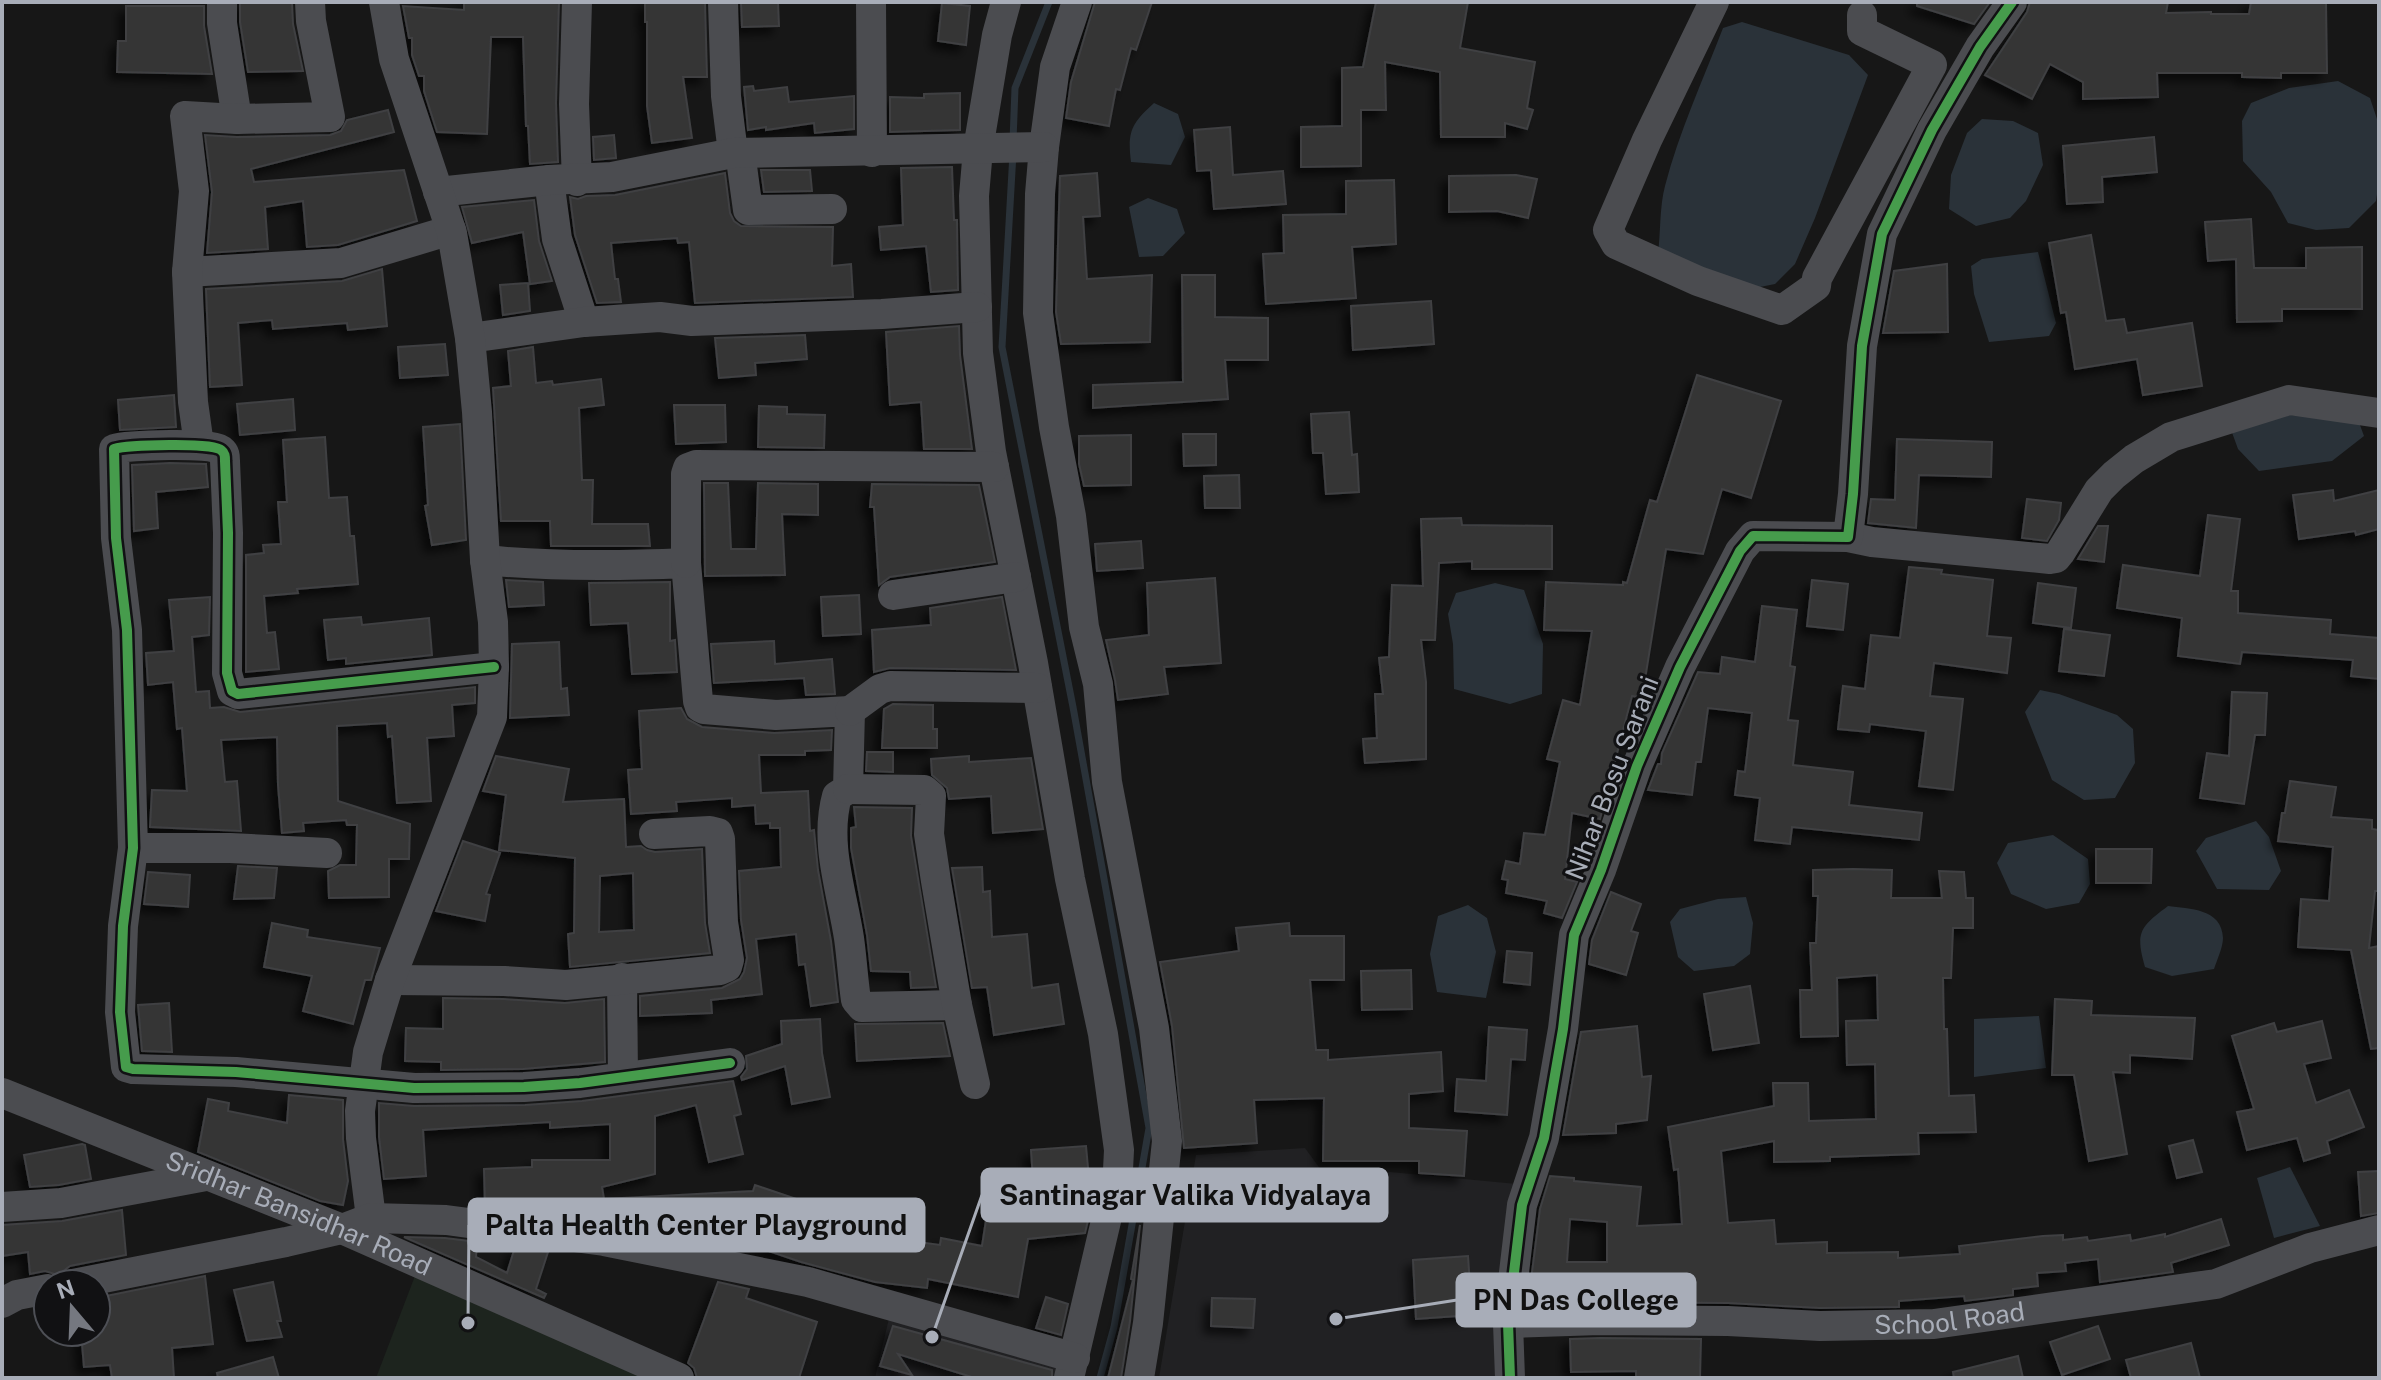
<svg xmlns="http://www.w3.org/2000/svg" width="2381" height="1380" font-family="'Public Sans',sans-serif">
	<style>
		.built { fill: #212123 }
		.green { fill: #1d241e }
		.water { fill: #2a3239 }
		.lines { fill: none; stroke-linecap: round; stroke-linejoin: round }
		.stream { stroke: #2a3239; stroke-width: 7 }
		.building { fill: #353536; stroke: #3f4043; stroke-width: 2; fill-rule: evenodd; filter: url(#shadow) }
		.minor { stroke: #4b4c50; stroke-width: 30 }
		.cycleway-casing { stroke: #111113; stroke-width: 15 }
		.cycleway { stroke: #469c4c; stroke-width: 10 }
		.labels { text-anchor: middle; stroke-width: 6; stroke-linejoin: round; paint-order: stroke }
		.street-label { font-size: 26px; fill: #a8adb8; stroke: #111113 }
		.leader { fill: none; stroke: #a8adb8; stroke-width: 3 }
		.callout-dot { fill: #a8adb8; stroke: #111113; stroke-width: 3 }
		.callout { fill: #a8adb8; stroke: #a8adb8; stroke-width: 3 }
		.callout-label { font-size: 28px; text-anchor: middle; font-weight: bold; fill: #111 }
	</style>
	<defs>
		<filter id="shadow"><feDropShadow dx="-7" dy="7" stdDeviation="4" flood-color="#0009"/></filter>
	</defs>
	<rect width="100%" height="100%" fill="#171717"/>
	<path class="built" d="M1305,1148L1332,1185L1390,1172L1517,1184L1505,1378H1159L1196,1155Z
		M890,1314L1068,1361L1063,1378H875Z"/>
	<path class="green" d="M418,1268L662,1378H376Z"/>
	<path class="water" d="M1742,22L1849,55L1868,75L1815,218L1795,264L1775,284L1745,290L1657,261C1661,237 1659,208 1665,186C1679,132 1703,80 1723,28Z
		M2338,81L2370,98L2379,125V181L2376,201L2349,228L2316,230L2288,223L2271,192L2243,161L2242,121L2251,103L2289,88Z
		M1154,103L1178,114L1185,137L1171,165L1131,162C1127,131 1132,123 1154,103Z
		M1982,119L2013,121L2038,133L2043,165L2026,201L2010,218L1976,226L1949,209L1951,175L1967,133Z
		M1148,198L1177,209L1185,233L1163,256L1139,257L1129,207Z
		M2038,252L2056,323L2049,336L1989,342L1974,294L1971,266L1982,259Z
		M2250,414L2357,417L2364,436L2332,461L2259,471L2238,449L2230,427Z
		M1495,583L1524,590L1543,644L1542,694L1510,704L1454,689L1453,644L1448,614L1456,593Z
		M2040,690L2059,694L2117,715L2133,729L2135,763L2115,798L2084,800L2052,780L2025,712Z
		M2256,821L2269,837L2281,871L2269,890L2217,889L2196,851L2206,838Z
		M2053,835L2088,859L2090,884L2079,903L2046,909L2011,894L1997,863L2008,843Z
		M1746,897L1753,923L1750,954L1734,966L1694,971L1678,957L1670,922L1680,909L1718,899Z
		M1468,905L1487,918L1496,952L1486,998L1437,992L1430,954L1438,916Z
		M2168,906C2189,909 2222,908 2223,938C2223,947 2217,960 2214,969L2172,976L2145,967C2135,932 2140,927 2168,906Z
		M2039,1016L2046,1068L1974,1077V1019Z
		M2290,1167L2320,1226L2274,1238L2257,1178Z"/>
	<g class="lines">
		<path class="stream" d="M1013,141L1015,88L1049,2
			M1013,153L1002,347L1073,707L1149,1128L1114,1327L1100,1378"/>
	</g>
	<path class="building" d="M240,2H292L293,24L303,71L248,72L240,22Z
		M464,2H559L556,103L558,162L530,164L528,126H526L523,37H491L487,134L437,132L424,91V76H419L412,55V38H409L403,6L464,10Z
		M645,2H705L707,77H683L692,138L652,143L647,106V22H645Z
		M741,2H778L779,26L742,27Z
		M1095,2H1152L1136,50L1131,48L1120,90L1116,89L1109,126L1066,118L1071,82Z
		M1376,2H1468L1460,48L1535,62L1527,108L1533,110L1527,129L1505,123V137H1441L1440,72L1385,62L1386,110H1361V166L1301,167V127L1342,126V68L1363,67Z
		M1917,2H1990L1974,24L1917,6Z
		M2030,2H2168L2166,13L2211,12V14H2249L2251,2H2326L2327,73H2281V78L2242,77V73H2157L2158,97L2083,99V82L2050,64L2032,99L1985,75L2027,12Z
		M942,3L970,6L966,45L938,41Z
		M126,6H204V26L212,74L117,72L118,41H126Z
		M753,86L754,91L787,87L789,102L854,96V129L815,133L814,123L766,130V127L748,130L744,87Z
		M960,93V130L890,132V97L924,98V94Z
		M388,110L394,132L251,169L254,182L404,170L417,221L338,245L307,247L303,201L265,207L268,249L207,253L212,192L205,135L237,137L330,135L341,131L347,120Z
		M1230,127L1233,175L1283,171L1286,204L1214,209L1211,170L1197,171L1194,130Z
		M614,135L616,158L594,160L593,137Z
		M2154,137L2157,172L2102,177L2103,202L2067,204L2063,146Z
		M952,167L954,220H957L958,290L931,292L926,246L881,250L879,227L903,225L901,168Z
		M761,170H810L812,191L764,192Z
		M725,173L730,213L734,221L741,226L833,227L832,266L851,264L853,297L695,303L689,242L678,243L677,238L611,243L615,279H618L621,302L597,303L575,235L570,197L578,199L586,196L615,195Z
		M1097,173L1100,216L1083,217L1087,279L1152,275L1150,342L1061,344L1056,312L1060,176Z
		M1516,175L1537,179L1528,218L1497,211L1449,212V176Z
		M1394,180L1396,244L1352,247L1356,298L1266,304L1263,254L1284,253L1283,215L1346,214V181Z
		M534,200L539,241L552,281L530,284L523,232L472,243L462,207Z
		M2251,219L2254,268H2306V248L2362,247V309H2282V321L2237,322L2236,259L2208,261L2205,222Z
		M2091,235L2106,321L2124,319L2127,333L2192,323L2202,386L2143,395L2137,359L2075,369L2066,312L2061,313L2049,243Z
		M1947,264L1948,332L1883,333L1894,271Z
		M382,269L387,326L348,330L347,323L273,329L272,320L238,323L242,385L210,387L206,289L342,281Z
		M1182,275H1215V317L1268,318V360H1225L1228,399L1093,408V385L1183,382Z
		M528,283L530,311L503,315L500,285Z
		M1431,301L1434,344L1353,350L1351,306Z
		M959,326L960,355L972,449H924L921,402L890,405L886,332Z
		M805,335L807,359L755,363L756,375L719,378L715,338Z
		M445,344L448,375L400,378L398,347Z
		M533,347L536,383L552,381L553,385L601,379L604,405L579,408L582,480H593L592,524H648L650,546H551L550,521H501L493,388L511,386L508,351Z
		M1697,375L1781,401L1751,498L1722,489L1703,554L1666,549L1642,698L1632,696L1600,819L1572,813L1565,879L1577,882L1562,918L1544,913L1547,901L1506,893L1508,880L1502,879L1506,861L1520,864L1524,833L1545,835L1560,762L1547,759L1563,700L1580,705L1592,631L1544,630L1546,582L1623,585V582L1627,583L1650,500L1657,502Z
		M174,395L176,427L120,430L118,400Z
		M293,399L295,430L240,435L237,404Z
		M674,405H725L726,442L676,444Z
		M759,406L787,407V414L825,415L824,448L758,447Z
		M1349,412L1352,455L1357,454L1359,492L1326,494L1323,453H1313L1311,414Z
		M460,424L466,540L432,545L425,506L428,505L423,427Z
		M1183,434H1216V465L1184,466Z
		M1131,435V485L1084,486L1079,464V436Z
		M325,437L329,498L347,497L350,536H354L358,584L297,589L298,593L264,596L267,633L275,632L279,669L246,672V555L264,553L263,545L281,544L278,502H287L283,440Z
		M1897,439L1992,442L1991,477L1919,475L1916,528L1868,523L1871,499L1895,500Z
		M170,463L206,464L208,487L156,492L158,528L134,531L132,465Z
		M1239,475L1240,508H1205L1204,476Z
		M704,483H728L731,549H756L758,483L818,484V515L782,514L785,575L705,576Z
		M872,484L979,485L995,562L890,577L879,585L874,507H870Z
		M2333,490L2334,501L2379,490V529L2356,535L2355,531L2299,539L2293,495Z
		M2027,499L2061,503L2059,520L2047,541L2022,538Z
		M2208,515L2240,519L2231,591H2238V613L2331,620L2330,634L2379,638V679L2351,676L2353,660L2242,652L2240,664L2178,656L2182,618L2117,608L2123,565L2200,576Z
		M1461,518L1462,525L1552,526V569H1472V561L1439,563L1435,640H1421L1426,682V759L1365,763L1363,739L1377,738L1375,694H1383L1379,658L1389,657L1392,585L1423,586L1421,519Z
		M2098,526H2108L2104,562L2078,559Z
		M1141,541L1143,568L1097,571L1095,544Z
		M1909,567L1942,570L1941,574L1993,580L1987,636L2011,638L2007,673L1934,663L1930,696L1963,699L1953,790L1919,786L1926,731L1870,724L1869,732L1838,729L1843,686L1865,689L1871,635L1900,638Z
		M1215,578L1221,663L1164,667L1168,694L1118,700L1115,680L1106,640L1149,635L1147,583Z
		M506,580L543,582L544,605L509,607Z
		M1812,580L1848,584L1843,630L1807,626Z
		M670,582V641L675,640L677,672L632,674L628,623L591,625L589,583Z
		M2038,583L2076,588L2071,628L2033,623Z
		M859,595L861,634L823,636L821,597Z
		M210,597L209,635L192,637L196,692L209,691L210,708L224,707L240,712L475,687V703L452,705L454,736L427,738L431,801L397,803L392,736L388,737L387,723L337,726L338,801L410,824L409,859H389V897L329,898L328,871L340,865H356L357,825H347L346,820L303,823L304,831L282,833L278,785L277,737L221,740L225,782L237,781L241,831L150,827L152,790L187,791L182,728L177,729L173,682L148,685L146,653L174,651L169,600Z
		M1002,597L1016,670L890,668L874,672L872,630L931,625L930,608Z
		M1762,606L1797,610L1790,666L1795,667L1788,720L1798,721L1793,765L1853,772L1849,805L1922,813L1919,840L1792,827L1790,844L1755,840L1760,798L1735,795L1738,771L1745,772L1752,713L1708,708L1701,762H1696L1692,795L1648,790L1658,764H1661L1662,753L1698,672L1720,674L1722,657L1755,662Z
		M361,617L362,625L429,618L432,655L346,664V658L328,660L324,620Z
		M2064,629L2110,635L2104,676L2059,671Z
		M774,641L775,664L832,659L835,694L806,695L804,678L714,683L711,644Z
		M559,642L561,689L567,688L569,715L510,718L512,644Z
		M2232,692L2267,693L2265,735H2255L2244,804L2200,798L2207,753L2229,756Z
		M893,704L933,705V729H937V748H882L884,709Z
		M681,708L687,719L702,727L774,733L832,730L831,750L805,751V755H759L761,793L808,791L810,831L814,830L818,870L831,941L838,1002L811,1006L805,964L799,965L796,934L756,939L762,994L711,1000L712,1013L640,1016V996L722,988L740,979L744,972L747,958L741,920L739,871L781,867L780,828H770V823L756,824L755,805L732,807V798L676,802L677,811L631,814L628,770L642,769L639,711Z
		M867,752H893V772L866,771Z
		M496,756L569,769L563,802L624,799L626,847L641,846L647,850L655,852L702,849L705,923L710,953L570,967L568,934L574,933L575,858L499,850L506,795L483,791ZM633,873L634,930L599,932L600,876Z
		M969,756V762L1031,758L1043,829L993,833L991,796L949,799L947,788L932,775L931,759Z
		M2290,781L2336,787L2331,817L2372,820V829L2379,830V891H2375L2369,948L2379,946V1048L2371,1049L2351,950L2298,947L2301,899L2329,901L2333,847L2278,841L2282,813H2285Z
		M854,807L912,808L911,836L936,987L911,988L910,972L871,971L867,935L851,848V828L856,827Z
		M463,841L500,853L486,894L490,895L485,921L436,911Z
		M2096,849H2152L2151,883H2096Z
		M238,866L277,868L274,898L234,899Z
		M982,867L983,892L990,891L992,937L1027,934L1032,988L1058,984L1064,1024L994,1035L987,987L972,988L952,868Z
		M1853,869L1892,870L1891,898H1942L1939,871L1964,872L1966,898H1973V928H1953L1951,978H1943L1944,1029H1947L1949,1096L1974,1095L1976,1132L1918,1133L1919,1154L1830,1157V1161L1774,1162V1141L1721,1151L1728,1223L1774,1220L1776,1244L1827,1242V1253L1898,1252V1258L1960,1254L1959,1246L2043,1236L2063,1235V1240L2087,1237L2088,1241L2130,1235L2131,1241L2165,1234V1237L2221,1219L2229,1245L2171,1263L2173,1272L2100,1282L2098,1259L2065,1263L2066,1271L2037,1273L2038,1286L2013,1289V1295L1965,1301L1964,1296L1899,1301V1307L1820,1308L1728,1303L1599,1302L1528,1304L1540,1209L1550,1176L1574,1178V1181L1641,1187L1637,1226L1682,1224L1678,1169L1674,1170L1668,1127L1774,1106L1773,1083H1808L1809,1121L1876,1119L1875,1064L1847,1065L1846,1021L1878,1020L1877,975L1837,978L1838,1036L1801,1037L1800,990H1812L1810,943H1816L1818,896H1813V870ZM1570,1219L1607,1222V1262H1567Z
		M148,872L190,875L188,907L144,904Z
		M1611,892L1641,904L1631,931L1638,933L1626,975L1589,964L1592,940Z
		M272,923L308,930L307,937L380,948L371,980H365L353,1024L303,1011L312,976L264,967Z
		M1289,923L1290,936H1344V980H1310L1316,1050H1328V1060L1441,1052L1443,1091L1409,1094V1128L1467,1131L1464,1176L1419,1173V1161H1323L1324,1098L1254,1100L1257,1143L1184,1148L1172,1026L1160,962L1239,951L1236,928Z
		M1507,951L1532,953L1530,985L1504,982Z
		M1411,970L1412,1009L1362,1010L1361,971Z
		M1750,986L1759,1043L1713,1050L1704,994Z
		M443,998L503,999L565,1003L604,999L605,1062L523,1069L441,1070V1062L405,1061L406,1028L443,1029Z
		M2055,999L2092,1001L2091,1015L2195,1018L2192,1059L2130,1055V1073L2113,1072L2127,1154L2089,1161L2074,1075H2052Z
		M169,1003L172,1052L142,1051L138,1005Z
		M820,1019L822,1053L830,1097L792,1104L785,1066L742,1080L741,1077L747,1069L746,1056L782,1044L781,1021Z
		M2322,1021L2331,1058L2304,1064L2316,1103L2349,1090L2364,1127L2327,1141L2330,1153L2304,1161L2297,1138L2247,1150L2237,1112L2254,1109L2232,1036L2274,1023L2277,1032Z
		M943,1023L950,1056L857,1061L855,1024Z
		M1637,1026L1642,1077L1651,1076L1647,1120L1616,1124V1133L1563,1135L1581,1032Z
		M1489,1027L1527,1030L1525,1060L1511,1059L1507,1115L1455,1111L1457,1079L1486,1081Z
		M733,1081L741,1114L734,1116L743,1154L709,1162L696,1105L655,1116V1174L602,1187L604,1199L753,1191L755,1185L817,1206L891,1226L888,1238L940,1245L941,1238L982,1246L989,1201L1035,1209L1031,1150L1086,1146L1091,1200H1093L1085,1233L1028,1239L1018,1297L928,1279L927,1288L875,1282L801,1262L736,1240L741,1226L670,1230V1236L606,1223L485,1207L484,1169L532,1167V1160H610V1124L550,1128V1122L423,1130L426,1176L384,1179L379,1137V1103L414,1106L525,1105L582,1101Z
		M289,1095L343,1100V1139L348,1181L343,1205L320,1201L198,1152L208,1099L229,1103L228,1111L287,1123Z
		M2193,1140L2202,1172L2177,1178L2169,1146Z
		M82,1144L85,1145L91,1179L59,1185L30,1187L24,1155Z
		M2379,1171V1213L2361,1216L2358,1172Z
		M122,1210L126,1255L70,1266L58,1275L45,1271L30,1274L28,1252L2,1256V1225L62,1221Z
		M1140,1225L1130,1321L1121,1378H1108L1133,1280L1131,1279Z
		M404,1237L445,1238L477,1242L476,1257L507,1273L515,1247L548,1252L536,1289L546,1294L544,1298Z
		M1468,1256L1472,1315L1416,1319L1413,1260Z
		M205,1276L213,1344L172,1348L174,1378H112L110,1365L84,1367L81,1332H96V1298Z
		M273,1282L281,1321H277L282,1337L247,1341L234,1290Z
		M718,1282L749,1289L746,1298L817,1322L799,1378H697L694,1368L688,1363Z
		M1046,1297L1068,1304L1061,1335L1036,1328Z
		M1212,1298L1255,1299L1253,1328L1211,1326Z
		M893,1326L1052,1370V1378H975L898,1354L912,1375L880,1366Z
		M2098,1326L2110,1359L2062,1375L2050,1342Z
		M1600,1338L1701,1339L1700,1378H1636V1371L1571,1372L1570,1339Z
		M2191,1343L2200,1378H2131L2126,1360Z
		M2018,1356L2023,1378H1954L1953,1372Z
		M273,1357L279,1378H218L217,1373Z"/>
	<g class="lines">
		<g class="minor">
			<path d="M222,2V23L237,119"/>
			<path d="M723,2L726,96L733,153"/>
			<path d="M871,2L872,152"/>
			<path d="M1006,2L997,35L978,149L974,196L978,353L991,452L1033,663L1070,879L1103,1034L1119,1150L1118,1170L1069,1378"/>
			<path d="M1077,2L1055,67L1044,147L1040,194L1038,313L1054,427L1071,516L1084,627L1098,684L1107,782L1154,1028L1167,1141L1148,1323L1139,1378"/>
			<path d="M1714,2L1647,140L1608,230L1616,244L1698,281L1782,310L1816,286L1817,278L1932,65L1862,31V15"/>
			<path d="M740,152L748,210L832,209"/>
			<path d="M549,180L557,239L584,322"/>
			<path d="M577,181L574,104L577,2"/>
			<path d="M438,192L549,180L612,177L733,153L1044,147"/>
			<path d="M187,272L341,263L451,230"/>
			<path d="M470,338L584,322L660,317L692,321L882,314L977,307"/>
			<path d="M199,445L193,402L187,272L194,191L185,116L237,119L330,117L311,21L310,2"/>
			<path d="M1848,537L1872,542L2050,559L2056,558L2060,553L2099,490L2114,475L2134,459L2171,437L2289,400L2379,413"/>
			<path d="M485,560C553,567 619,566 686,563L698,701L700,707L704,709L776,715L850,711L848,789L837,796C824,843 842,892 849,938C852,959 853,980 856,1000L862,1007L957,1005"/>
			<path d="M686,563V474L688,468L696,465L994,467"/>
			<path d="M893,595L1016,577"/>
			<path d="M494,667L238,694L232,691L227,673L228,533L225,461C225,456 225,453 221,450C213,442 127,445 114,449L116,538L127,630L133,848L123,926L120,1012L126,1067L133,1069L236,1072L414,1088L524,1087L580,1083L730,1063"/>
			<path d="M850,711L880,689L890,686L1037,688"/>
			<path d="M848,789L924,790L931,796L929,834L936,881L957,1005L975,1084"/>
			<path d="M133,848H230L327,853"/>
			<path d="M622,978L623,1077"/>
			<path d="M390,980L504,981L566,985L720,970L727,967L729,960L723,922L720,839L718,833L710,831L654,834"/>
			<path id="s1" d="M2,1093L342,1229L679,1378"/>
			<path d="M2,1207L61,1203L206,1176"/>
			<path d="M371,1218L361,1138L360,1111L368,1052L390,980L492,717L494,667L493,622L485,560L477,412L470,338L452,233L394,59L384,2"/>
			<path d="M73,1284L286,1242L342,1229L371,1218L446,1220L604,1241L808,1282L1075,1358"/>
			<path d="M2,1303L17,1295L48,1289"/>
			<path id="s2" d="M1508,1323L1600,1320L1728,1321L1820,1326L1934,1324L2216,1284L2310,1248L2379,1230"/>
			<path d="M1510,1378L1508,1323L1522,1205L1544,1138L1563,1029L1574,935L1601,870L1637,766L1680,667L1740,551L1753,536L1848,537L1853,494L1862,346L1882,234L1932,130L1980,47L2012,2"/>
		</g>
		<g class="cycleway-casing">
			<path id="cycleway" d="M494,667L238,694L232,691L227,673L228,533L225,461C225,456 225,453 221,450C213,442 127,445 114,449L116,538L127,630L133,848L123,926L120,1012L126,1067L133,1069L236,1072L414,1088L524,1087L580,1083L730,1063
				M1510,1378L1508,1323L1522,1205L1544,1138L1563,1029L1574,935L1601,870L1637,766L1680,667L1740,551L1753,536L1848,537L1853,494L1862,346L1882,234L1932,130L1980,47L2012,2"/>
		</g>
		<use href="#cycleway" class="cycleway"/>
	</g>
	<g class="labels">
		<g class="street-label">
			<text transform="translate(1612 778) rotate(-69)" y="9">Nihar Bosu Sarani</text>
			<text dy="9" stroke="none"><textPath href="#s1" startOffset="320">Sridhar Bansidhar Road</textPath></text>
			<text dy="9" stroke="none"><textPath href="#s2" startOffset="442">School Road</textPath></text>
		</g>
	</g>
	<path class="leader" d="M932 1337L982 1195M468 1323L469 1225M1336 1319L1457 1300"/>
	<g class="callout-dot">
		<circle cx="932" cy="1337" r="8"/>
		<circle cx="468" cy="1323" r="8"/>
		<circle cx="1336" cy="1319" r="8"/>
	</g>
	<g class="callout">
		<rect x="982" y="1169" width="405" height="52" rx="8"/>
		<rect x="469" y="1199" width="455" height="52" rx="8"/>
		<rect x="1457" y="1274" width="238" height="52" rx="8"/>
	</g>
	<g class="callout-label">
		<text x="1185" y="1205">Santinagar Valika Vidyalaya</text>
		<text x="696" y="1235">Palta Health Center Playground</text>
		<text x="1576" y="1310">PN Das College</text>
	</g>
	<rect width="2381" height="1380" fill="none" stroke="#a8adb8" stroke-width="8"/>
	<g transform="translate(72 1308) rotate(341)"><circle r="38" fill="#111113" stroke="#4d4f55" stroke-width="2"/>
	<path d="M0-6L14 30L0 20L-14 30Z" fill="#757880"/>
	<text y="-12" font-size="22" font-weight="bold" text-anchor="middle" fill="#a8adb8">N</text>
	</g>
</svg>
